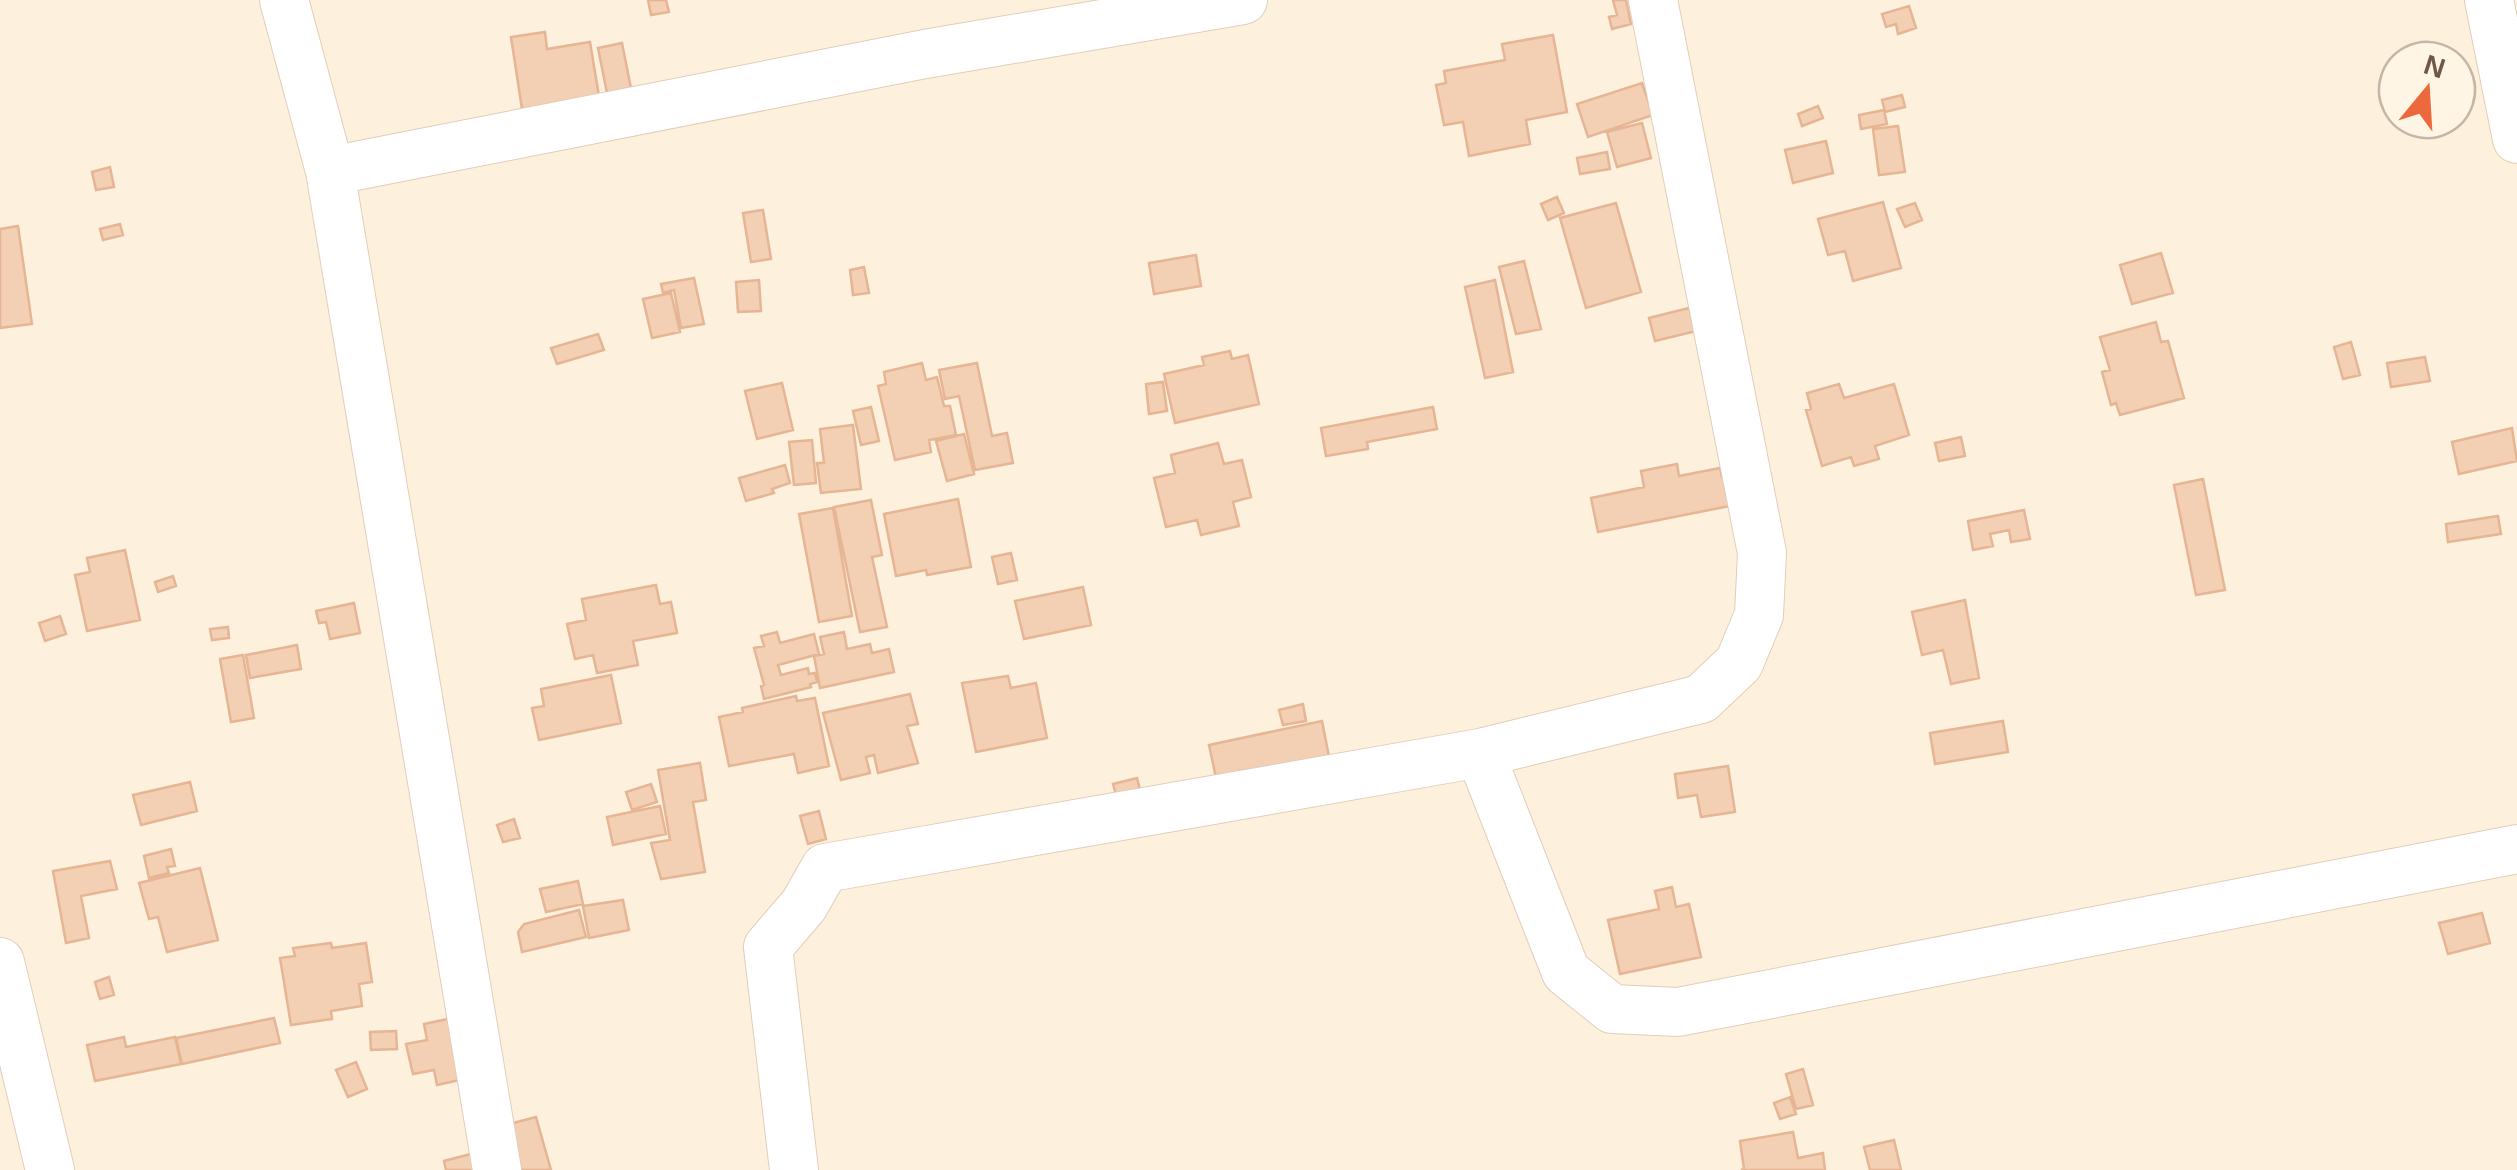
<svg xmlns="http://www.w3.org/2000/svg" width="2517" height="1170" font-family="Arial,sans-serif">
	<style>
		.building { fill: #f3cfb4; stroke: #e6b594; stroke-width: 2.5 }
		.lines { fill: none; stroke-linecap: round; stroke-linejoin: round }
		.minor-casing { stroke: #e1cdba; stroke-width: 50 }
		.minor { stroke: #fff; stroke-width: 48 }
	</style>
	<rect width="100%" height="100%" fill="#fdf1de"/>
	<path class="building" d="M648,0H666L669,12L651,15Z
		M1613,0H1626L1631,24L1612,29L1609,17L1617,15Z
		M1909,6L1916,28L1898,34L1896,24L1886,27L1882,14Z
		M545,32L547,49L590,42L599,96L522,109L511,37Z
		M1553,35L1567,112L1526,120L1530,144L1469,156L1463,122L1444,125L1436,85L1446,83L1444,71L1505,60L1502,44Z
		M622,43L631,88L607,93L598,48Z
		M1642,83L1653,115L1588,137L1577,104Z
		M1902,95L1905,107L1885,112L1882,100Z
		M1818,106L1823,118L1802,126L1798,114Z
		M1884,110L1887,124L1861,129L1859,115Z
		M1642,123L1651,158L1617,167L1607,132Z
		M1898,126L1905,172L1879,175L1873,129Z
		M1826,141L1833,173L1793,183L1785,150Z
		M1607,152L1610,169L1580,174L1577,158Z
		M110,167L114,187L96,190L92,172Z
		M1557,197L1564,213L1548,220L1541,204Z
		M1883,202L1901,268L1853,281L1845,251L1828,255L1818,219Z
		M1616,203L1641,292L1586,308L1560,218Z
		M1915,203L1922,220L1905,227L1897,209Z
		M763,210L771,259L751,262L743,213Z
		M120,224L123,235L103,240L100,229Z
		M18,226L32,324L0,328V229Z
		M2161,253L2173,293L2132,304L2120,265Z
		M1196,255L1201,286L1154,294L1149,263Z
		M1524,261L1541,329L1516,334L1499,267Z
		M864,267L869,293L853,295L850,270Z
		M694,278L704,324L681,328L674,290L663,293L661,284Z
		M759,280L761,311L738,312L736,282Z
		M1495,280L1513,372L1485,378L1465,287Z
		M671,293L680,332L652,338L643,299Z
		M1689,308L1696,331L1655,341L1649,318Z
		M2156,322L2161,342L2168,341L2184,398L2120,415L2116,403L2111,405L2102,372L2110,370L2100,337Z
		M598,334L604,350L557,364L551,348Z
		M2351,342L2360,375L2343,379L2334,347Z
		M1230,351L1232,359L1248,355L1259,404L1175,423L1164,374L1204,365L1202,357Z
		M2425,357L2430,381L2391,387L2387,363Z
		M922,363L926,380L937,377L944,406H950L956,435L929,440L931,452L895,460L878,386L886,384L884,372Z
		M977,363L992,436L1007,433L1013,463L975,470L959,396L945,399L939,370Z
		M1163,382L1167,411L1149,414L1146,384Z
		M782,383L793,430L757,439L745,391Z
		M1839,384L1844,398L1894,384L1909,435L1875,446L1879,459L1854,466L1851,457L1822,466L1806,410L1811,409L1807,393Z
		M871,407L879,441L861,445L853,411Z
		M1433,407L1437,429L1367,442L1368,449L1326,456L1321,428Z
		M853,425L861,489L821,493L817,463H824L820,429Z
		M2512,428L2517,461L2459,474L2452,442Z
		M964,434L974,474L947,481L936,441Z
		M1961,437L1965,456L1939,461L1935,443Z
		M812,440L816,483L794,485L789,442Z
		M1218,443L1224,464L1242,460L1251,497L1233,502L1239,526L1201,535L1197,520L1166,527L1154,478L1175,473L1171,455Z
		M1677,464L1679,476L1720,468L1722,477L1739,474L1745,503L1598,532L1591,498L1644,487L1641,471Z
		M785,465L790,483L772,489L774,493L746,501L739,478Z
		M2203,479L2225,590L2196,595L2174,485Z
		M958,499L971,567L927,575L926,570L896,576L884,514Z
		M871,500L882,555L872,557L887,627L860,632L834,507Z
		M833,508L852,616L819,622L799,514Z
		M2024,510L2030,539L2011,542L2009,530L1990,534L1993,546L1973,550L1968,521Z
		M2498,516L2501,534L2448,542L2446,524Z
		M125,550L140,620L87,631L75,575L90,572L87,558Z
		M1011,553L1017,580L998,584L992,557Z
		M173,576L176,586L158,592L155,582Z
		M656,585L660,604L671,602L677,633L633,641L638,665L597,673L593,655L575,659L567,624L586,620L582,599Z
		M1083,587L1091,625L1024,639L1015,601Z
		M1965,600L1979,678L1951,684L1943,650L1922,655L1912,612Z
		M354,603L360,633L330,639L326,622L319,623L316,611Z
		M60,616L66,634L45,641L39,623Z
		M228,627L229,638L212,640L210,629Z
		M777,632L780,643L814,634L819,654L778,665L781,675L808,668L809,674L815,673L817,682L810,684L811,687L764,699L761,686L764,685L754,648L764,646L761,636Z
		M844,632L847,649L870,644L872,653L889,649L894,672L820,688L814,656L824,654L820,637Z
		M297,645L301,669L250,678L246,655Z
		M243,655L254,718L231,722L220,659Z
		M611,675L621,723L539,740L532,708L544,706L541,689Z
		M1008,676L1011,688L1036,683L1047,738L976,752L962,683Z
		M910,694L918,724L907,726L918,763L878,773L874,755L866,757L870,773L841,780L823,713Z
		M796,696L797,701L815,698L829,766L798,773L794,754L729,766L719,717L743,712L742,708Z
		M1303,704L1306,721L1283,725L1279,710Z
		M1322,721L1331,767L1219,792L1209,745Z
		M2003,721L2008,752L1935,764L1930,733Z
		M700,763L706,800L693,802L705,872L661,879L651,843L670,840L658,770Z
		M1728,766L1735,812L1701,817L1697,795L1678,798L1675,774Z
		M1137,778L1144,805L1120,810L1113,784Z
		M190,782L197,811L141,825L133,795Z
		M651,784L657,802L632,810L626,792Z
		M660,806L666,834L613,845L607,817Z
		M819,811L826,839L808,844L800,816Z
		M514,819L520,838L503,842L497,825Z
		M171,849L175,866L167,867L169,873L149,878L144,856Z
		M110,861L117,889L81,896L89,938L66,943L53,871Z
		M200,868L218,940L167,952L158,917L149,919L139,883Z
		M578,881L583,904L546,912L540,889Z
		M1672,887L1676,907L1689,904L1701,957L1620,974L1608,920L1659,909L1655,891Z
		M623,900L629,930L589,938L583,906Z
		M579,910L586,937L522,952L518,932L524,924Z
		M2482,913L2490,943L2448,954L2439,923Z
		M331,943L332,948L366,943L372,982L359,984L362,1006L331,1011L332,1019L291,1025L280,958L295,956L293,948Z
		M109,977L114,995L100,999L95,982Z
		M457,1017L469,1078L437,1085L434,1070L413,1074L406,1044L427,1040L424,1024Z
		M274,1018L280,1043L182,1064L176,1038Z
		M396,1031L397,1049L371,1050L370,1032Z
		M124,1037L126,1047L175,1037L181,1064L95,1081L87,1045Z
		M356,1062L367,1089L348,1097L336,1070Z
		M1803,1069L1813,1105L1796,1109L1786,1074Z
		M1790,1097L1796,1114L1780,1119L1774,1103Z
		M536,1117L551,1170H515L502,1126Z
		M1793,1132L1798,1158L1823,1153L1825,1170H1741L1744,1169L1740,1141Z
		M1894,1140L1901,1170H1870L1864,1147Z
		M486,1150L491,1170H446L444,1161Z"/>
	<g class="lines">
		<g class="minor-casing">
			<path id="minor" d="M284,0L330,171L497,1170
				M2489,0L2517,139
				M330,171L925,54L1243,0
				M1480,753L1566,972L1612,1009L1678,1012L2517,849
				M0,962L50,1170
				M794,1170L768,947L804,905L825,868L1480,753L1701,699L1739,663L1759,615L1762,553L1653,0"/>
		</g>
		<use href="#minor" class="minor"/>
	</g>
	<g transform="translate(2427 90) rotate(18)"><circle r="48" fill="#fff5e5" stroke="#c7b6a5" stroke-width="2.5"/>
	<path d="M0-8L18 38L0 25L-18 38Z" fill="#ec683d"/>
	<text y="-15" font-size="28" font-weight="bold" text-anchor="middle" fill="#735746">N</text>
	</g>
</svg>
